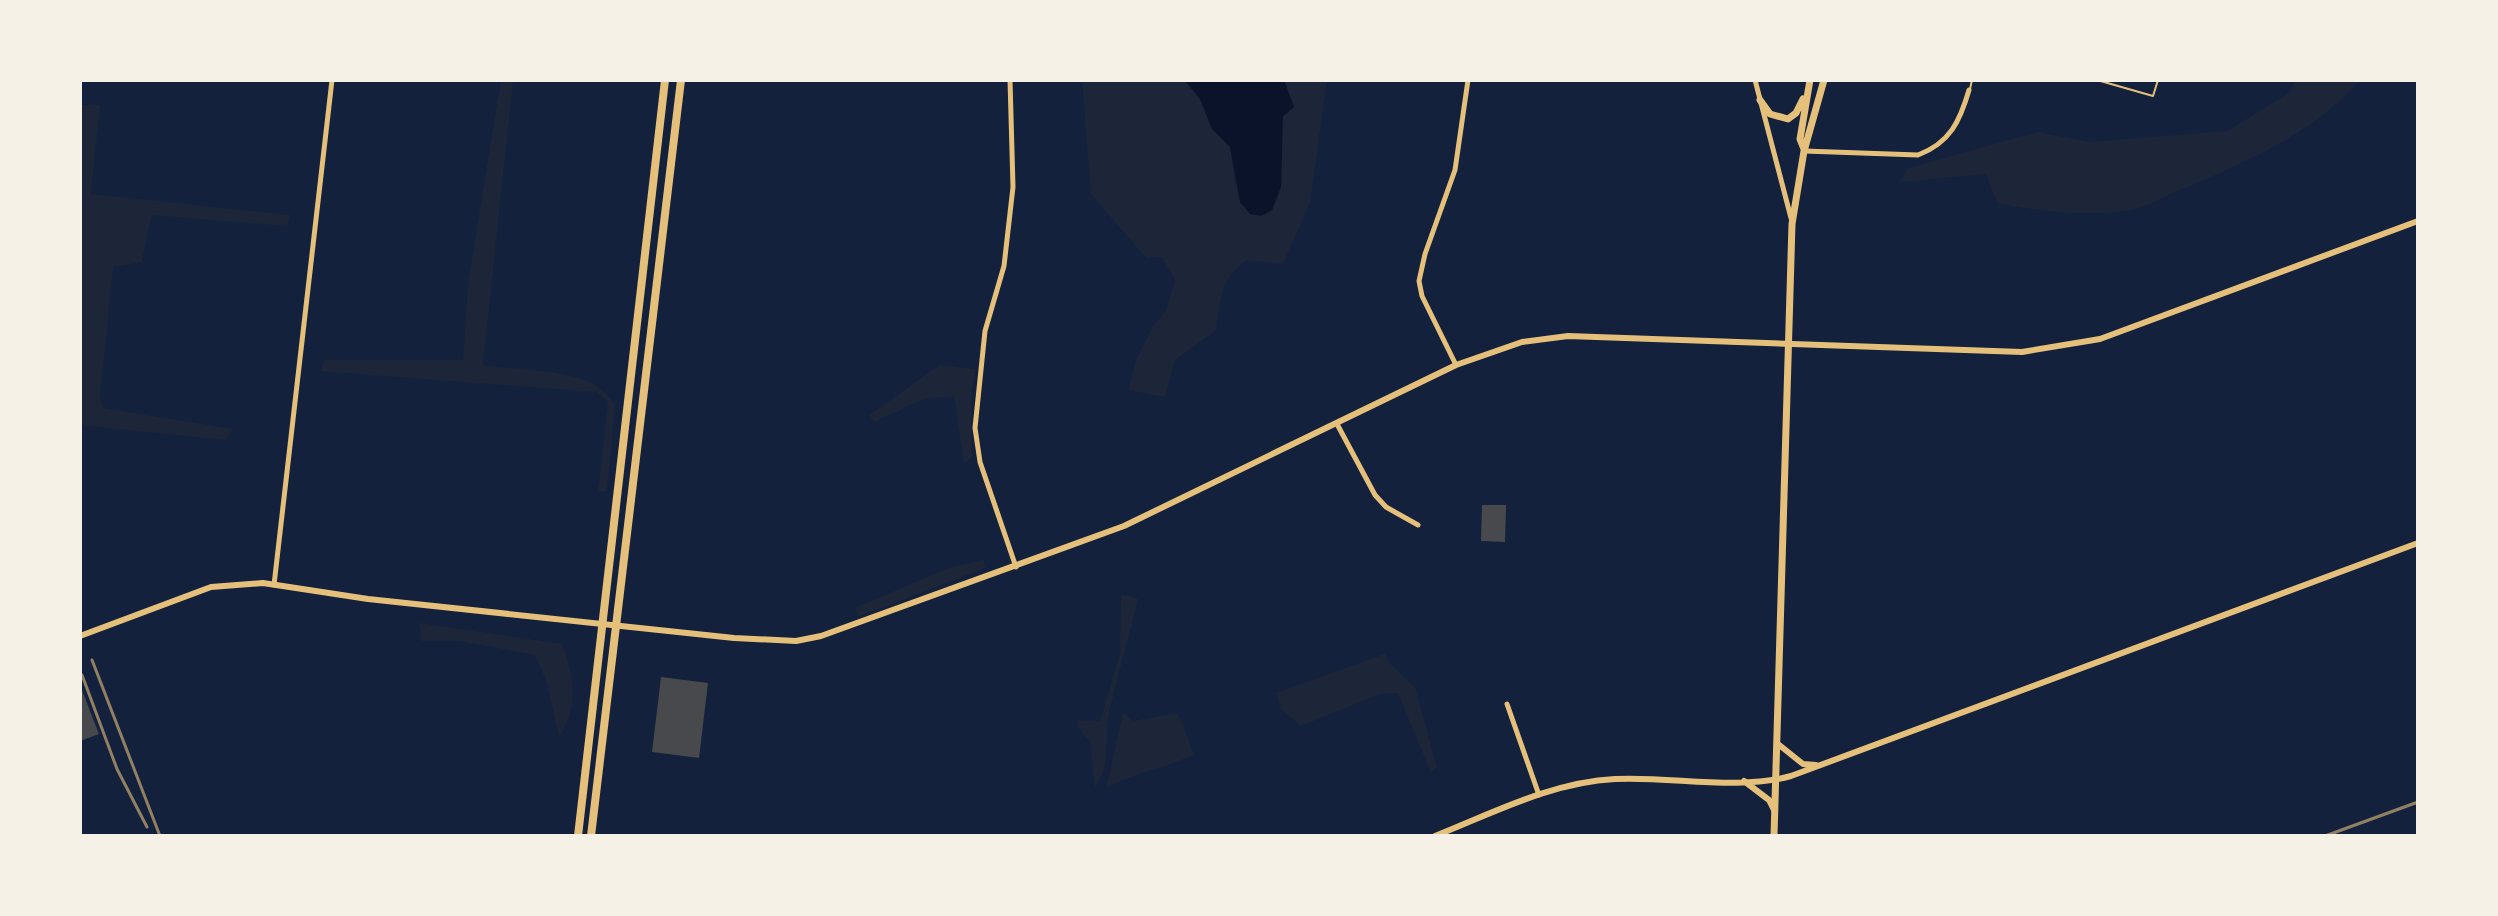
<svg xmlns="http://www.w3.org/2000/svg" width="2498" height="916" font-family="'Alegreya Sans',sans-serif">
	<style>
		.green { fill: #1d2539 }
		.water { fill: #0b132b }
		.building { fill: #48494c }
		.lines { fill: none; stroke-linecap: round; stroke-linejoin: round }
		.service { stroke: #e5c07b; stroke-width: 2 }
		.minor { stroke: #e5c07b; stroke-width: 5 }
		.tertiary { stroke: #e5c07b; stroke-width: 6 }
		.secondary { stroke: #e5c07b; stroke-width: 7 }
		.primary { stroke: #e5c07b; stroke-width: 8 }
		.rail { stroke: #918062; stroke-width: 3 }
	</style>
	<rect width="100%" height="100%" fill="#14213d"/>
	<path class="green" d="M501,80H513L483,365C522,372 596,366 615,405L607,491L598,492L608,402L597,392L320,371L325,360H463L468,284Z
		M1082,80L1186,82L1201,99L1212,129L1230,147L1235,183L1272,210L1281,187L1283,116L1289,112L1290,101L1284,80H1327L1310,203L1283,264L1247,260C1219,280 1221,298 1216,330L1175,360L1165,397L1128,390L1136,360L1153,326L1166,311L1175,280L1162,257L1146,258L1091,194Z
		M2294,80H2360C2314,134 2242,164 2178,191C2163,197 2147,207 2132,210C2086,217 2042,212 1997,203L1986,174L1900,182L1908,168L2038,132L2089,142L2228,131L2291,91Z
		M82,105H100L91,194L290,215L287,226L151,215L142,262L113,267L100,397L103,408L233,429L225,440L80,425Z
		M940,365L976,369L971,394L972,457L964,463L954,396L923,399L875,422L869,415Z
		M984,560L985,568L858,617L855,608L951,567Z
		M1127,595L1138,599C1129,638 1117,676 1109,715C1103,741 1112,765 1095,787L1090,742L1077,726L1078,720L1100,722L1120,653L1121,596Z
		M419,623L562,644C574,675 579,709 559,737L546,680L535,655L460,641H422Z
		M1385,654L1391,665L1415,687L1437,767L1431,773L1398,693L1380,694L1301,726L1280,708L1276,693Z
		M1123,712L1133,721L1178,713L1194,754C1166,769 1133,772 1106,789Z"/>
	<path class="water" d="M1161,80H1284L1294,107L1283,116L1281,187L1272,210L1261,216L1250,214L1240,202L1230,147L1212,129L1200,99L1186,82Z"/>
	<path class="building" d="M1482,505H1506L1505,542L1481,541Z
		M661,677L708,683L699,758L652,752Z
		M80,685L99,734L80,741Z"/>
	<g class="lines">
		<path class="service" d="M2097,80L2153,96L2158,80
			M1970,89L1972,80"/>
		<path class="minor" d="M1010,80L1013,187L1004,266L985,331L975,428L980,462L1016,567
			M1755,80L1791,218
			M1804,151L1918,155C1950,143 1960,121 1969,90
			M1456,365L1422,296L1419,281L1425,254L1455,170L1468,80
			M1337,424L1375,495L1386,507L1418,525
			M274,585L332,80
			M1507,704L1539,795"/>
		<path class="tertiary" d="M80,636L211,587L263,583L368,599L734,638L796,641L821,636L1124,526L1456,365L1522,342L1568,336L2022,352L2100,339L2418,221
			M1778,744L1803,764L1816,765
			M1744,781L1769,800L1775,812
			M1435,836C1493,813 1552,782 1615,779C1673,776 1735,791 1791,776L2418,543"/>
		<path class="secondary" d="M1760,100L1770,114L1788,119L1796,113L1803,99
			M1804,149L1800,139L1810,80
			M1774,836L1792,224L1804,151L1824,80"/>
		<path class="primary" d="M578,836L665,80
			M591,836L681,80"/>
		<path class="rail" d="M92,660L160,836
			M82,675L117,769L147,827
			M2325,836L2418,802"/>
	</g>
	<rect width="2498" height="916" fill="none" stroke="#f6f1e7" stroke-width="164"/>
</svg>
